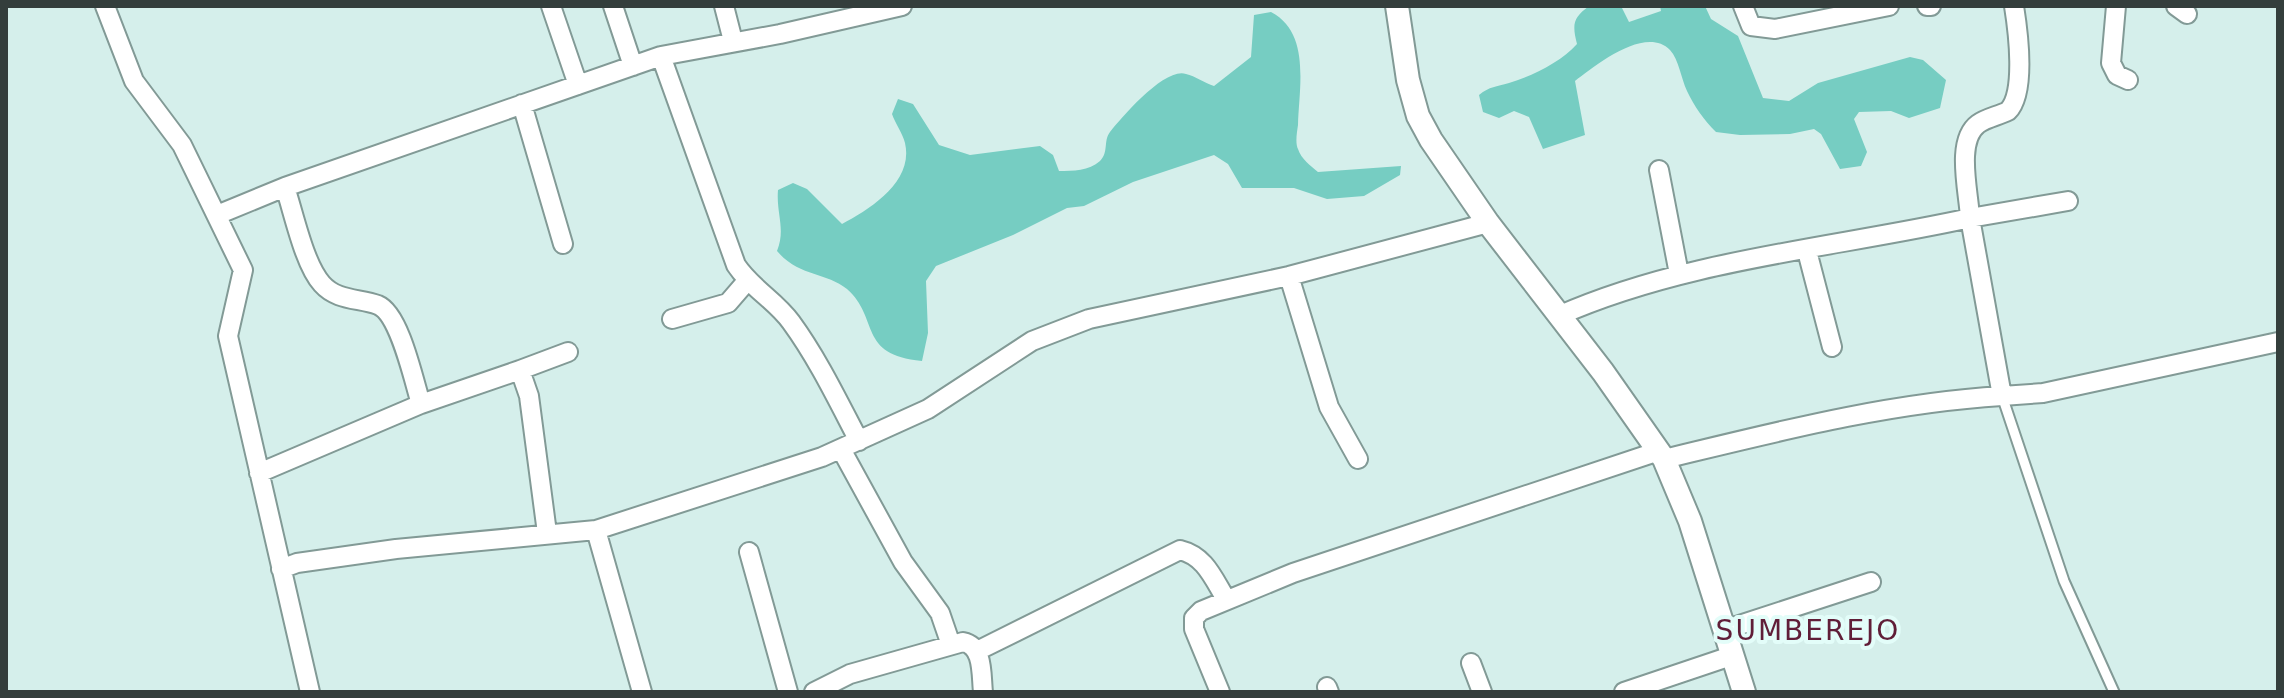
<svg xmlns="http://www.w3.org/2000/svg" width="2284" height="698" font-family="'DejaVu Sans',sans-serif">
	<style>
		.green { fill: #76cdc2 }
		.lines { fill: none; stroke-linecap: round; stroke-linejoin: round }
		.service-casing { stroke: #829a96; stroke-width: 13 }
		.minor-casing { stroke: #829a96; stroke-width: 22 }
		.tertiary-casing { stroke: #829a96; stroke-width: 26 }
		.service { stroke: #fff; stroke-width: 9 }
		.minor { stroke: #fff; stroke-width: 18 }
		.tertiary { stroke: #fff; stroke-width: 22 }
		.labels { text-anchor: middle; stroke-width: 8; stroke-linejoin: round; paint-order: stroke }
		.quarter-label { font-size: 28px; letter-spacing: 2px; fill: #601e38; stroke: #e3fdf9 }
	</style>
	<rect width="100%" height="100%" fill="#d5efeb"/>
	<path class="green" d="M1589,6H1621L1629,22L1661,11L1660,6H1705L1711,19L1738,36L1763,98L1789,101L1818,83L1910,57L1923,60L1946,80L1940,108L1909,118L1891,111L1859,112L1854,119L1867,152L1861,166L1840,169L1821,134L1814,129L1790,134L1740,135L1716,132C1704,120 1694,106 1687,91C1681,78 1679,60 1670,50C1645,25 1595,66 1575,81L1585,135L1543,149L1529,117L1514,111L1499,118L1483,112L1479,95C1490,86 1496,87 1509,83C1532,76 1561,62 1577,44C1572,24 1573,18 1589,6Z
		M1271,12C1311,33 1299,87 1298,125C1297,132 1295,143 1298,149C1301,159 1311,166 1318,172L1401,166L1400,175L1364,196L1327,199L1294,188H1242L1228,164L1214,155L1133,182L1084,206L1067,208L1013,235L936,266L926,281L928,333L922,361C857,355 880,318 847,289C826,272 799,277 777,251C786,229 776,213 778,190L793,183L807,189L842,224C870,209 914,182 905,143C903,134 895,123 892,114L898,99L913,104L939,145L970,155L1040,146L1053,155L1059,171C1073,171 1089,171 1100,161C1109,152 1103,141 1110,132C1123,116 1165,67 1186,74C1195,76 1205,83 1214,86L1251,57L1254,15Z"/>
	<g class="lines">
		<g class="service-casing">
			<path id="service" d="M2002,396L2064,581L2114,692"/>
		</g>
		<g class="minor-casing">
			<path id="minor" d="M105,6L134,81L182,145L243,270L228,336L310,692
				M551,6L578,85
				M613,6L633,66
				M724,6L733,41
				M1743,6L1751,26L1775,29L1889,6
				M1927,6H1931
				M2014,6C2018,31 2026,93 2008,111C1998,116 1986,118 1978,124C1955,141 1969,193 1970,218L2068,201
				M2116,6L2111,63L2117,75L2128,80
				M2176,6L2187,14
				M661,56L736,265C751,288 775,300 791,322C818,359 838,401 859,441
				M522,104L563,244
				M1659,170L1679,274
				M285,187C294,214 304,264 322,284C337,301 359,298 378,305C400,314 414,382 421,404
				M217,215L285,187L661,56L780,34L902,6
				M1807,251L1832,347
				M1289,276L1329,407L1358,459
				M1558,316C1687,259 1834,248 1970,218L2002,396C1887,403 1776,432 1664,459
				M672,319L728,303L747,281
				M520,370L568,352
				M2002,396L2043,393L2278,342
				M841,449L903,562L940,613L951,645
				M259,473L421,404L520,370L529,396L547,533
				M596,530L642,692
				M749,552L788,692
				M281,569L297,563L396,549L596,530L822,457L928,409L1032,341L1089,319L1289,276L1488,223
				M1724,630L1871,582
				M977,651L1180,550C1205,556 1213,578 1226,599
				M1471,663L1482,692
				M1327,687L1329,692
				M814,692L850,674L963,642C984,646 981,675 983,692
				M1220,692L1194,629V618L1201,611L1293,573L1659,451
				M1624,692L1731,656"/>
		</g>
		<g class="tertiary-casing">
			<path id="tertiary" d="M1397,6L1408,80L1418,116L1431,140L1488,223L1603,372L1664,459L1690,521L1744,692"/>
		</g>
		<use href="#service" class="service"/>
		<use href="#minor" class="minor"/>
		<use href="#tertiary" class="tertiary"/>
	</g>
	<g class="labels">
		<g class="quarter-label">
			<text x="1808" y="640">SUMBEREJO</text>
		</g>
	</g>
	<rect width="2284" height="698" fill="none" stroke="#343e3c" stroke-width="16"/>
</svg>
